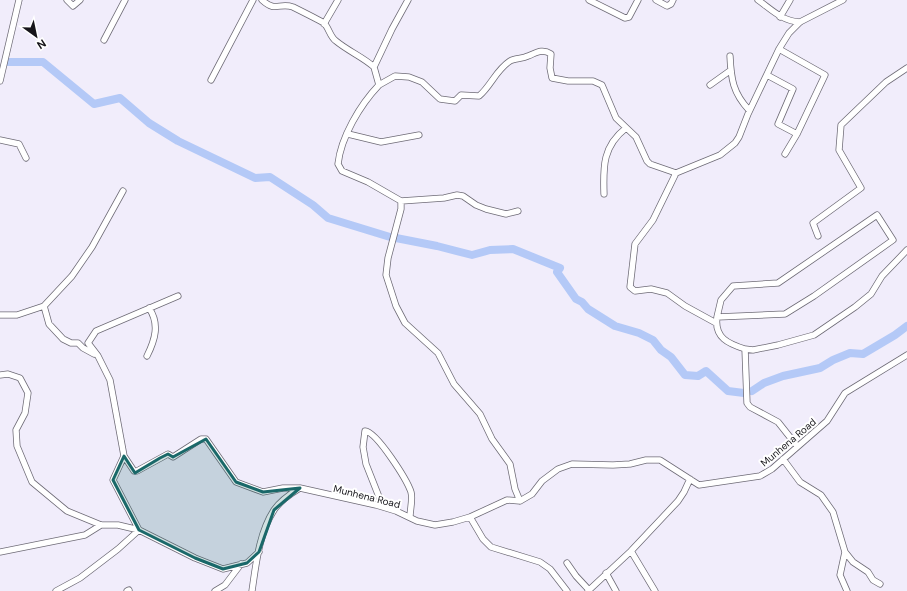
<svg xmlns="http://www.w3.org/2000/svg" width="907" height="591" font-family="'DM Sans',sans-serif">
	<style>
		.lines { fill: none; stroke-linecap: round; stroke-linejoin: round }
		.river { stroke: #b4c9f7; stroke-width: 8 }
		.minor-casing { stroke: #6e6b76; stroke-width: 7 }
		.minor { stroke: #fff; stroke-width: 5.5 }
		.marked { fill: #1a6869; fill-opacity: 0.2; stroke: #1a6869; stroke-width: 3; stroke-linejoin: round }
		.labels { text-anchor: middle; stroke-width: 4; stroke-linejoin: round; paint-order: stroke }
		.street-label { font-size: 10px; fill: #16151a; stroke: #fff }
	</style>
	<rect width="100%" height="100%" fill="#f1edfb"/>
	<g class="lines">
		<path class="river" d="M7,62H43L94,104L120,98L149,123L178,141L255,178L270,177L313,205L328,218L390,237
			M396,238L437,246L472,255L490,250L513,249L560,268L557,272L576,299L582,302L588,309L615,326L639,333L653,340L661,350L671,357L685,375L698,376L706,371L728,391L744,393
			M752,391L764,383L783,376L820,368L833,360L850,353L863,354L895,335L907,326"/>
		<g class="minor-casing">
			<path id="minor" d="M67,0L73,6L80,0
				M262,0C276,13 279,2 293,7C299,10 319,20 324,23C329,28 330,37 336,41C348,51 363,57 374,67
				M408,0L392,29L374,67L379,85C360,105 341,137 338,164L342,171L368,182L401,201V209L388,258L386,275L396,306L405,323L438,353L454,384L480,414L492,439L510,464L515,489L520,501
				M589,0L625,18L629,17L638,0
				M656,0L667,6L671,4L673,0
				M758,0C772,10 782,21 800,22
				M780,17L790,0
				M324,24L338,0
				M104,40L125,0
				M779,49L825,75L797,134L785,154
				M730,56C731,79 733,93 749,110
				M767,75L793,89L778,124L797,134
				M211,80L253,0
				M0,81L19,0
				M379,85L395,76L409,77L422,82L440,99L455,101L461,95L479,96C491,86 496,70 510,61C515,58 522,59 528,56C536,53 542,48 551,54L550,68L552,78L568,81H593L602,85L616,118L636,137L647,161L650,164L676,173
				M710,85L731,70
				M348,134L381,142L419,135
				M0,140L19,144L26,158
				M604,194C603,166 603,146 626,128
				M401,201L444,198L457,195L463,196L476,205L486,209L506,214L518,211
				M818,236L813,223L861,188L839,150L841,125L886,82L907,68
				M44,306L49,324L63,339L71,343H78L83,348L94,354
				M0,315H17L44,306L72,276L92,247L123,191
				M717,317L721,300L733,286L778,283L877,215L893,240L814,296L785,314L717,317C714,338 729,344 745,349L747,403L750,407L778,422L797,446
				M716,323L685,306L667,293L651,289L635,291L630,287L635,244L653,220L676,173L720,155L735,143L739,137L748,114L779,49L789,33L800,22L843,0
				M745,349L753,350L778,345L814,335L855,307L871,294L882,276L907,250
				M147,356C155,340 160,324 149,308
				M0,375L8,374L20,378L28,393L25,413L16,430L17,446L32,482L67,511L101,525H118L139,530L195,558L223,569L247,563L259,552
				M124,456L134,471H137L168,454L173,457L201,439H206L236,482L263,492L283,488H299
				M783,459L800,482L821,495L833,512L845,552L840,575L847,591
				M383,507L366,464L363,447L365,431C377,432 407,480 411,492C413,499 410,510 410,517
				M470,517L483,539L491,547L540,562L550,569L567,591
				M631,551L655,591
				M0,552L85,535L101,525
				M845,552L853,562L868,572L873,580L880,584
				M567,563L576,576L589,590
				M606,573L616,591
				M56,591L80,578L118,549L139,530L113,480L124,456L110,380L98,356L88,343L96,331L178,296
				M127,591L129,590
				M215,591L225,585L241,564
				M252,591C256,564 259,533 274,510C280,501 290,494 300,488L376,505L396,511L417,521L435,525L453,522L470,517L507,500L520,501L532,494L542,481L558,469L572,464L613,465L630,464L646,460H660L699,485L760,476L772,469L827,421L845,393L907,355
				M588,591L631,551L678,501L684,492L690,479"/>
		</g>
		<use href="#minor" class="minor"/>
	</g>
	<path class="marked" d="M206,439L236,482L263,492L300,488L274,510L259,552L247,563L223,569L195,558L139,530L113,480L124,456L135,473L160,458L168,454L173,457Z"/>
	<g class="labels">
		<g class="street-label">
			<text transform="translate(788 442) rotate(-40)" y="4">Munhena Road</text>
			<text transform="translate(367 496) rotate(14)" y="4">Munhena Road</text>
		</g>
	</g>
	<g transform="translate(36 36) rotate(147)" stroke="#ffffff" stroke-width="3" paint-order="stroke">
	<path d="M0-3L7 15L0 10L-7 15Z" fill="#16151a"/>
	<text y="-6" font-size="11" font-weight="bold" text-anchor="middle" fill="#16151a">N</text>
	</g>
</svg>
